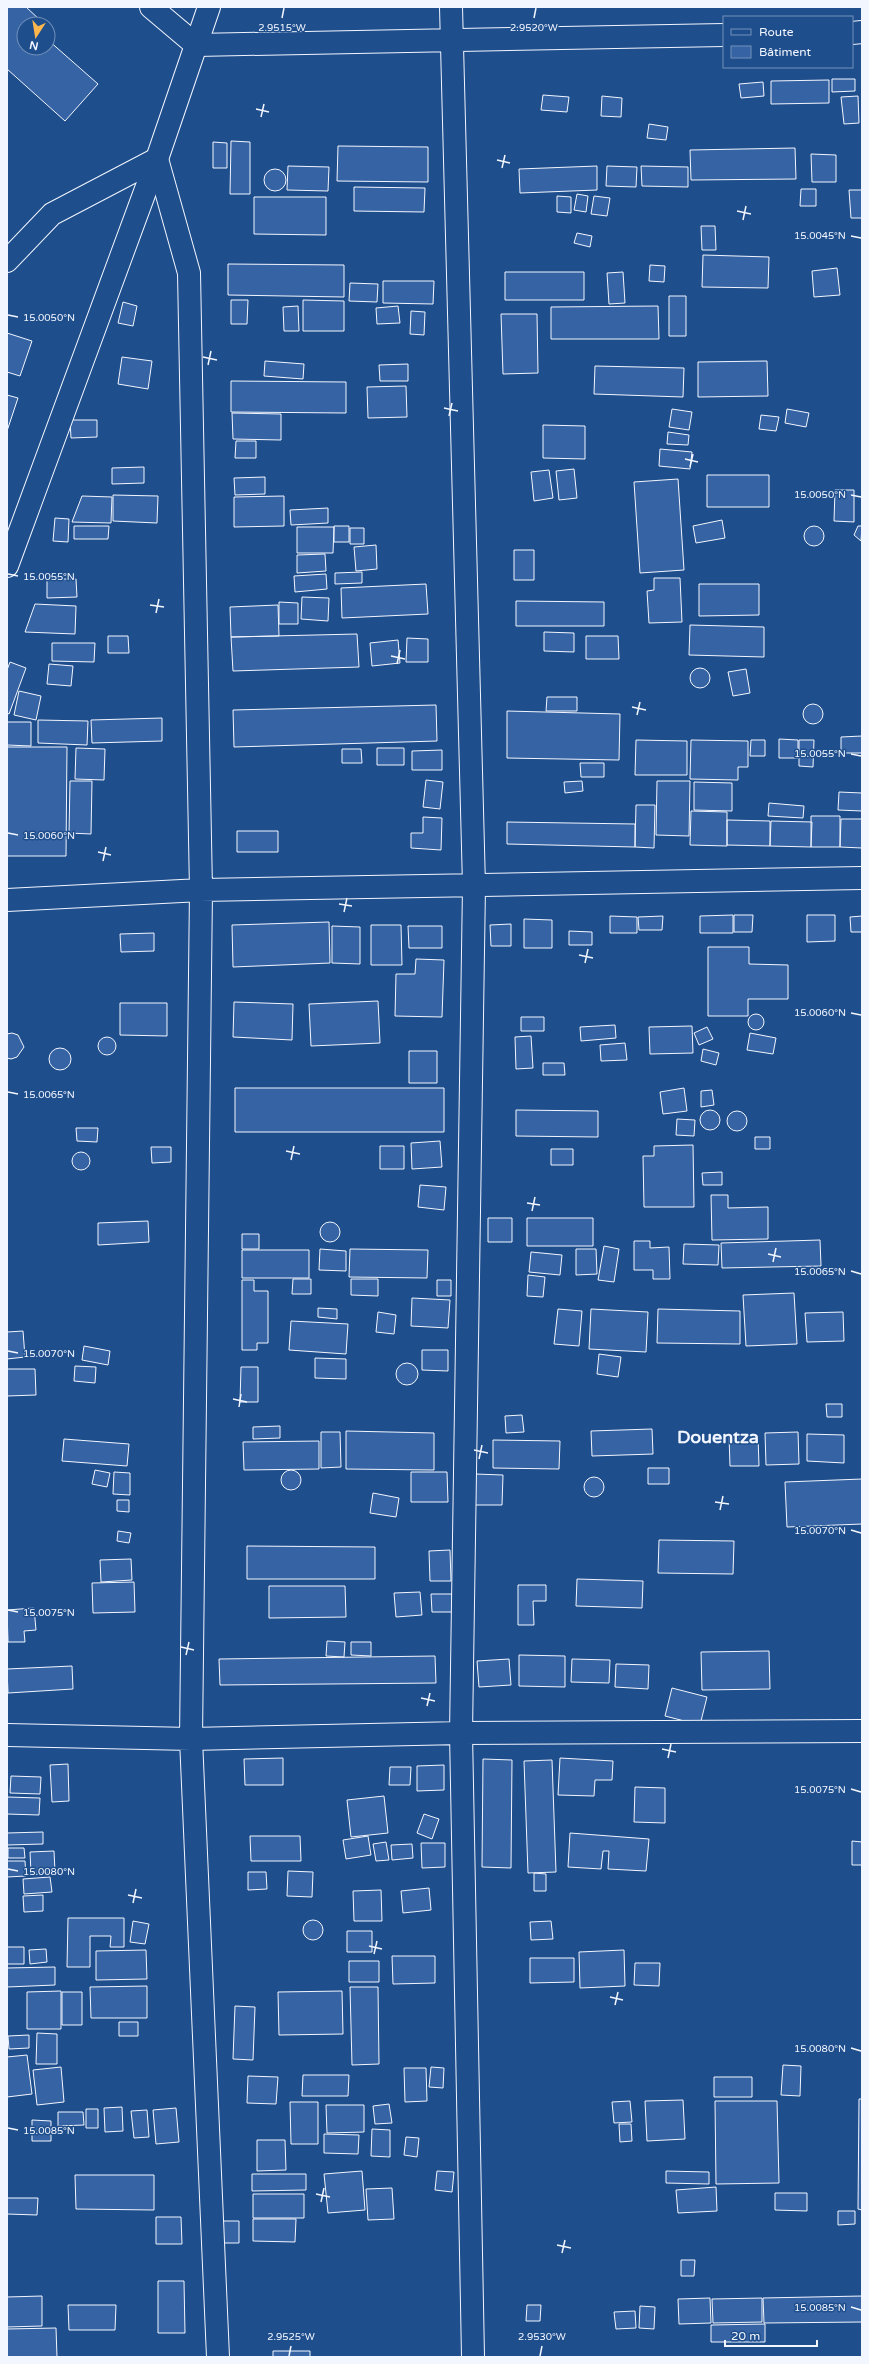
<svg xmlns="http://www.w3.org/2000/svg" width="869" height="2364" font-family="'Varela Round',sans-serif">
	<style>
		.building { fill: #3563a3; stroke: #f2f6ff }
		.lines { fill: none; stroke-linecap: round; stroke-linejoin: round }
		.minor-casing { stroke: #f2f6ff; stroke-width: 24 }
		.secondary-casing { stroke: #f2f6ff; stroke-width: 24 }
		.minor { stroke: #1f4e8c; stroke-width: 22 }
		.secondary { stroke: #1f4e8c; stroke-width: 22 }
		.ticks { fill: none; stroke: #f2f6ff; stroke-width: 1.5 }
		.labels { text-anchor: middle; stroke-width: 3; stroke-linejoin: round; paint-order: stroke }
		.town-label { font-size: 18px; font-weight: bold; fill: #f2f6ff; stroke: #1f4e8c }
		.ticks-label { font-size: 10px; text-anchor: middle; fill: #f2f6ff; stroke: #1f4e8c; stroke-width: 3; stroke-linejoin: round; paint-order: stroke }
	</style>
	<rect width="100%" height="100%" fill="#1f4e8c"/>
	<path class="building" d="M7,7H26L41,21L39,24H24V48H48V40L98,84L65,121L7,69Z
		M832,79H855V91L832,92Z
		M829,80V103L771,104V81Z
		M763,82L764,96L741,98L739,84Z
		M543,95L569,97L567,112L541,110Z
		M602,96L622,98L621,117L601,116Z
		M858,96L859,123L844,124L841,97Z
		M649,124L668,127L666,140L647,138Z
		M231,141L250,142V194H230Z
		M213,142L227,143V168H213Z
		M338,146L428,147V182L337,181Z
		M795,148L796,179L691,180L690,150Z
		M811,154L836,155V182H812Z
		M288,166L329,167L328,191L287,190Z
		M597,166V190L520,193L519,169Z
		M607,166L637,167L636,187L606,186Z
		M641,166L688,167V187L642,186Z
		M264 180a11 11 0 1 1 22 0a11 11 0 1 1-22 0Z
		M354,187L425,188L424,212L354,211Z
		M801,189H816V206H800Z
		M849,190H862V218H851Z
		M577,194L588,196L586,212L574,210Z
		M557,196L571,197V213L557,212Z
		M594,196L610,198L607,216L591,214Z
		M254,197H326V235L254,234Z
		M701,226H715L716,250H702Z
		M577,233L592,236L590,247L574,243Z
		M703,255L769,257L768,288L702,287Z
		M228,264L344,265V297L228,295Z
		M650,265L665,266L664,282L649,281Z
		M837,268L840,295L814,297L812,271Z
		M505,272H584V300H505Z
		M623,272L625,303L609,304L607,273Z
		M383,281H434L433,304L383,303Z
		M350,283L378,284L377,302L349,301Z
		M669,296H686V336H669Z
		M231,300H248L247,324H231Z
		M303,300L344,301V331H303Z
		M123,302L137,306L133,326L118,323Z
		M298,306L299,331H284L283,307Z
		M398,306L400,323L377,324L376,308Z
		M658,306L659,339H551V307Z
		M411,311L425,312L424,335L410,334Z
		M501,314H537L538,373L503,374Z
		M7,333L32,341L20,376L7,372Z
		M122,357L152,361L148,389L118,384Z
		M265,361L304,364L303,379L264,376Z
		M767,361L768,396L698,397V362Z
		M408,364V381H380L379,365Z
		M595,366L684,368L683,397L594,394Z
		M231,381L346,382V413L231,412Z
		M406,386L407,417L368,418L367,387Z
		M7,395L18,398L7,431Z
		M672,409L692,412L689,430L669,427Z
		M787,409L809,413L806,427L785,423Z
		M232,413L281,414V440L233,439Z
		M761,415L779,417L776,431L759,429Z
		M70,420H97V437L71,438Z
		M543,425L585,426V459L543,458Z
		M668,432L689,435L688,445L667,444Z
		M236,441H256V458H235Z
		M660,449L692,452L690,469L659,466Z
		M144,467V483L112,484V468Z
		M574,469L577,498L559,500L556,471Z
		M549,470L553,498L534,501L531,472Z
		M707,475H769V507H707Z
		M265,477V494L235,495L234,478Z
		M678,479L684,570L640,573L634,482Z
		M835,490H854V522L834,521Z
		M113,495L158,496L157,523L113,521Z
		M82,496L112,497L111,523L72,522Z
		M284,496V526L234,527V497Z
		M328,508V523L291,525L290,510Z
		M55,518L69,519L68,542L53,541Z
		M722,520L725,538L696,543L693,526Z
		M804 536a10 10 0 1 1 20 0a10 10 0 1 1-20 0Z
		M74,526H109L108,539H74Z
		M334,526H349V542H334Z
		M858,526H862L861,541L854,535Z
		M297,527H334L333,553H297Z
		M350,528H364V544H350Z
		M376,545L377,569L356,571L354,547Z
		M514,550H534V580H514Z
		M325,554L326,571L297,573V555Z
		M362,572V583L335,584V573Z
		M326,574L327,589L295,592L294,576Z
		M654,578H680L682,622L649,623L647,591L654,590Z
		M47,579H76L77,597L47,598Z
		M426,584L428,614L342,618L341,588Z
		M699,584H759V615L699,616Z
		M302,597L329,598L328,621L301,619Z
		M516,601L604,602V626H516Z
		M279,602L298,603V624H279Z
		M35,604L76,606L75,634L25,632Z
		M278,605L279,636L231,637L230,607Z
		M690,625L764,627V657L689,655Z
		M544,632L574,633V652L544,651Z
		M357,634L359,667L233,671L231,637Z
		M108,636H128L129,653H108Z
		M586,636H618L619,659H586Z
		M407,638L428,639V662H406Z
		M398,640L400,663L372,666L370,643Z
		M52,643H95L94,662L52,661Z
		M10,662L26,668L9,714L7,713V670Z
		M49,664L73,666L71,686L47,684Z
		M690 678a10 10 0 1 1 20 0a10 10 0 1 1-20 0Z
		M746,669L750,693L733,696L728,672Z
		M19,691L41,696L36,720L14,715Z
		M547,697H577V711H546Z
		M803 714a10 10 0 1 1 20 0a10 10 0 1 1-20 0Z
		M436,705L437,741L234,747L233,710Z
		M507,711L620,714L619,760L507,758Z
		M162,718V741L92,743L91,720Z
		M38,720L88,721L87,745L38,743Z
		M7,722H31V746L7,745Z
		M862,736V753H841V737Z
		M779,739L798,740V758H779Z
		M636,740L687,741V775H635Z
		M691,740L748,741V767H738V780L690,779Z
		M751,740H765V756H750Z
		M799,740H814L813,767L799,766Z
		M7,747H67L66,856H7Z
		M76,748L105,749L104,780L75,779Z
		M377,748H404V765H377Z
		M342,749H361L362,763H342Z
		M442,750V770H412V751Z
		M580,763H604V777H581Z
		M426,780L443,782L440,809L423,807Z
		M70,781H92L91,834L69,833Z
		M582,781L583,791L565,793L564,782Z
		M657,781H690L689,836L656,835Z
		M694,782L732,783V811L694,810Z
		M839,792L862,793V811L838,810Z
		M769,803L804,806L803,818L768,816Z
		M636,805H655L654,848L635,847Z
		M691,811L727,812V846L690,845Z
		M811,816H840V847H811Z
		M423,817L442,818L441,850L411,848V833H423Z
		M841,819H862V848L840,847Z
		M727,820L770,821V846L727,845Z
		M771,821L812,822L811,847L770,846Z
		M507,822L635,824V847L507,844Z
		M237,831H278V852H237Z
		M733,915V933H700V916Z
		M734,915H753L752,932H734Z
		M807,915H835V941L807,942Z
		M610,916L637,917V933H610Z
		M663,916L662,930H639L638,917Z
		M862,916V932H851L850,917Z
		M524,919L552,920V948H524Z
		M329,922L330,963L233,967L232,925Z
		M511,924V946H491L490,925Z
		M371,925H401L402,965H371Z
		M332,926L360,927V964L332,963Z
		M408,926H442V948H409Z
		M569,931L592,932V945H569Z
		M154,933V951L121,952L120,934Z
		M708,947H749V964L788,965V999H748V1016H708Z
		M416,959L444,960L442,1017L395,1016L396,974H415Z
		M378,1001L380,1043L311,1046L309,1004Z
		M234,1002L293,1004L292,1040L233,1037Z
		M120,1003H167V1036L120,1035Z
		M748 1022a8 8 0 1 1 16 0a8 8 0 1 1-16 0Z
		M521,1017H544V1031H521Z
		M615,1025L616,1038L581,1041L580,1027Z
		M692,1026L693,1053L650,1054L649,1027Z
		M707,1027L713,1039L699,1045L694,1033Z
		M12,1033L18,1035L24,1047L17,1057L11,1059L7,1058V1034Z
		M750,1033L776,1038L773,1054L747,1050Z
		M531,1036L533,1068L516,1069L515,1037Z
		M98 1046a9 9 0 1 1 18 0a9 9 0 1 1-18 0Z
		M625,1043L627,1060L601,1061L600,1045Z
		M49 1059a11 11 0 1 1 22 0a11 11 0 1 1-22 0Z
		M703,1049L719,1053L716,1065L701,1061Z
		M409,1051H437V1083H409Z
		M543,1063H564L565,1075H543Z
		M235,1088H444V1132H235Z
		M684,1088L687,1111L663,1114L660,1092Z
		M712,1090L714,1105L701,1107V1091Z
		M516,1110L598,1111V1137L516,1136Z
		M700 1120a10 10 0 1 1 20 0a10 10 0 1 1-20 0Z
		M727 1121a10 10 0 1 1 20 0a10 10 0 1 1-20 0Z
		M677,1119L695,1120L694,1136L676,1135Z
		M76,1128H98L97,1142L77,1141Z
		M755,1137H770V1149H755Z
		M440,1141L442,1167L412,1169L411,1143Z
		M693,1145L694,1207H644L643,1156H654V1146Z
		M380,1146H404V1169H380Z
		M151,1147H171V1162L152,1163Z
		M551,1149H573V1165H551Z
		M72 1161a9 9 0 1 1 18 0a9 9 0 1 1-18 0Z
		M722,1172V1185H703L702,1173Z
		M420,1185L446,1187L444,1210L418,1207Z
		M711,1195H728V1208L768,1207V1239L712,1240Z
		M488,1218H512V1242H488Z
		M527,1218H593V1246H527Z
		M148,1221L149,1242L98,1245V1223Z
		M320 1232a10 10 0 1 1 20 0a10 10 0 1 1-20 0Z
		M242,1234H259V1249H242Z
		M820,1240L821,1266L722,1268L721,1243Z
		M634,1241H650V1248L669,1247L670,1279H653V1270H634Z
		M684,1244L719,1245L718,1265L683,1264Z
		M604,1246L619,1249L614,1282L598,1280Z
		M320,1249L346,1251V1271L319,1270Z
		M350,1249L428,1250L427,1278L349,1277Z
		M576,1249H596L597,1274L576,1275Z
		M242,1250H309V1278H242Z
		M531,1252L562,1255L560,1275L529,1272Z
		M528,1275L545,1277L543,1297L527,1296Z
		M293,1279H311V1294H292Z
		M351,1279H378V1296L351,1295Z
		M242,1280H254V1291H268V1343H257V1350H242Z
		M437,1280H451V1296H437Z
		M794,1293L797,1344L746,1346L743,1295Z
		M412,1298L450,1300L448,1328L411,1326Z
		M318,1308L337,1309V1319L318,1317Z
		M558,1309L582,1311L579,1346L554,1344Z
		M591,1309L648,1312L646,1352L589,1349Z
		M658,1309L740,1311V1344L657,1343Z
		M378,1312L396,1315L394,1334L376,1332Z
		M843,1312L844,1341L807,1342L805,1313Z
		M291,1321L348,1324L346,1354L289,1350Z
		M23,1331L25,1357L7,1359V1332Z
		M84,1346L110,1351L108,1365L82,1360Z
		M422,1350H448V1371L422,1370Z
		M599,1354L621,1357L618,1377L597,1374Z
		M315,1358L346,1359V1379L315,1378Z
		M396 1374a11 11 0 1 1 22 0a11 11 0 1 1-22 0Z
		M75,1366L96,1367L95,1383L74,1381Z
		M241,1367H258V1402H240Z
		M7,1369H35L36,1395L7,1396Z
		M826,1404H842V1417H827Z
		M522,1415L524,1432L506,1433L505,1416Z
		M280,1426V1438L253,1439V1427Z
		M652,1429L653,1454L592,1456L591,1431Z
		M346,1431L434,1433V1470L346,1469Z
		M321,1432H340L341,1467L321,1468Z
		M798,1432L799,1464L766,1465L765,1433Z
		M807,1434L844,1435V1463L807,1461Z
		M729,1436H758L759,1466H730Z
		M64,1439L129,1444L127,1466L62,1461Z
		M493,1440L560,1441L559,1469L493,1468Z
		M319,1441V1469L244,1470L243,1442Z
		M648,1468H669V1484H648Z
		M95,1470L110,1473L107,1487L92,1484Z
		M281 1480a10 10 0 1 1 20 0a10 10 0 1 1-20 0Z
		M114,1472L130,1473V1495L113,1494Z
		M411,1472H447L448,1502H411Z
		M475,1474L503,1475L502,1505H474Z
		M584 1487a10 10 0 1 1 20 0a10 10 0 1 1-20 0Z
		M862,1479V1524L787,1527L785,1482Z
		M373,1493L399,1498L396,1517L370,1513Z
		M117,1500H129V1512L117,1511Z
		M118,1531L131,1533L129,1543L117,1541Z
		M659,1540L734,1541L733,1574L658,1573Z
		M247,1546L375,1547V1579H247Z
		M450,1550L451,1581H430L429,1551Z
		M131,1559L132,1580L101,1582L100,1560Z
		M577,1579L643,1581L642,1608L576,1606Z
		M134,1582L135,1612L93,1613L92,1583Z
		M518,1585H546V1601H533L534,1625H518Z
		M269,1586H345L346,1617L269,1618Z
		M420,1592L422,1615L396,1617L394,1593Z
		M431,1594H452V1612H432Z
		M34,1608L36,1630L24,1631L25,1642H8L7,1610Z
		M327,1641L345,1642L344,1657L326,1656Z
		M351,1642H371V1656L351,1655Z
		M769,1651L770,1689L702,1690L701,1652Z
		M519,1655L565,1656V1687L519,1686Z
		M435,1656L436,1683L220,1685L219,1659Z
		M509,1659L511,1685L479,1687L477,1661Z
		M572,1659L610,1660L609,1683L571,1682Z
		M616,1664L649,1665L648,1689L615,1687Z
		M72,1666L73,1689L8,1693L7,1669Z
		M672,1688L707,1697L700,1725L665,1716Z
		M283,1758V1785H245L244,1759Z
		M560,1758L613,1761L612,1780H595L594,1796L558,1795Z
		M483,1759L512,1760L511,1868L482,1867Z
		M552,1760L556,1872L528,1873L524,1761Z
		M68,1764L69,1801L52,1802L50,1765Z
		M444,1765V1790L417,1791V1766Z
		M390,1767H411L410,1785H389Z
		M11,1776L41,1777L40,1794L10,1793Z
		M635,1787L665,1788V1823L634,1822Z
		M384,1796L388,1833L351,1837L347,1800Z
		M7,1797L40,1798L39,1815L7,1814Z
		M424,1814L439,1819L432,1839L417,1833Z
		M43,1832V1844L7,1845V1833Z
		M570,1833L649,1839L646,1871L608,1869L609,1851H603L601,1869L568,1867Z
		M250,1836H300L301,1861H251Z
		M368,1836L371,1855L346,1859L343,1840Z
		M852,1841L862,1842V1865H852Z
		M386,1842L389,1860L376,1861L373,1844Z
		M421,1843H445V1867L422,1868Z
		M412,1844L413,1858L392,1860L391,1845Z
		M8,1848H24L25,1858H8Z
		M54,1851L55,1872L31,1873L30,1852Z
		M7,1861H25L26,1876L7,1877Z
		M288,1871L313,1872L312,1897L287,1896Z
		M248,1872H266L267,1889L248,1890Z
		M534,1873L546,1874V1891H534Z
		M50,1877L52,1892L24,1894L23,1879Z
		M429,1888L431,1910L403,1913L401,1891Z
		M381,1890L382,1921H354L353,1891Z
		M43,1895V1911L24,1912L23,1896Z
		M68,1918H124V1947H110L111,1936H90V1967H67Z
		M303 1930a10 10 0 1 1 20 0a10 10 0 1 1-20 0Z
		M133,1921L149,1924L145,1944L130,1942Z
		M551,1921L553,1939L531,1940L530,1922Z
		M347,1931H372V1952H347Z
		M7,1947H24V1964H7Z
		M46,1949L47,1962L30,1964L29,1950Z
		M146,1950L147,1979L96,1980V1951Z
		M624,1950L625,1986L580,1988L579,1952Z
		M392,1956H435V1983L393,1984Z
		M530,1958H574V1982L530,1983Z
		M349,1961H379V1982H349Z
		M635,1963H660L659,1986L634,1985Z
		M55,1967V1985L7,1987V1968Z
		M147,1986V2018H91L90,1987Z
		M350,1987H378L379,2064L352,2065Z
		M61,1991V2029H27V1992Z
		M342,1991L343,2034L279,2035L278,1992Z
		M62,1992H82V2025H62Z
		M235,2006L255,2007L253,2060L233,2059Z
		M119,2022H138V2036H119Z
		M37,2033L57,2034V2064H36Z
		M29,2035V2048L9,2049L8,2036Z
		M27,2055L32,2094L7,2097V2057Z
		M783,2065L801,2066L800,2096L781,2095Z
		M61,2067L64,2102L37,2105L33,2070Z
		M431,2067L444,2068L443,2088L429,2087Z
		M404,2068H426L427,2101L405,2102Z
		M303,2075H349L348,2096H302Z
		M248,2076L278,2077L276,2104L247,2103Z
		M714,2077H752V2097H714Z
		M859,2099H862V2210L858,2209Z
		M683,2100L685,2139L647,2141L645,2101Z
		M630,2101L632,2122L614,2123L612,2102Z
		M715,2101H777L779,2183L716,2184Z
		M290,2102H318V2144H291Z
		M389,2104L392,2123L375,2124L373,2106Z
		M326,2105H364V2132L327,2133Z
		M122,2107L123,2131L105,2132L104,2108Z
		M176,2108L179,2142L156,2144L153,2110Z
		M86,2109H98V2128H86Z
		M147,2110L149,2137L134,2138L131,2111Z
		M58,2112H83L84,2125L58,2126Z
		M32,2120L51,2121V2141H32Z
		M619,2124H631L632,2141L620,2142Z
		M372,2129L390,2130V2157L371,2156Z
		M324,2134L359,2135L358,2154L324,2153Z
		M406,2137L419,2138L417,2157L404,2155Z
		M257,2140H285L286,2170L257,2171Z
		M362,2171L365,2210L328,2213L324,2174Z
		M437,2171L454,2172L452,2192L435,2190Z
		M666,2171L709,2172V2184L666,2183Z
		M252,2174H306V2190L252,2191Z
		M75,2175H154V2210L76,2209Z
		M716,2187L717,2211L678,2213L676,2190Z
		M392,2188L394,2219L368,2220L366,2189Z
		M775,2193H807V2211L775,2210Z
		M253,2194H304V2218H253Z
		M7,2198H38L37,2215L7,2214Z
		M838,2211H855V2224L838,2225Z
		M156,2217H181L182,2244H156Z
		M253,2219H296L295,2242L253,2241Z
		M223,2221H239V2243H223Z
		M681,2260H695L694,2276H681Z
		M158,2281H184L185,2333H158Z
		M42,2296V2326L7,2327V2297Z
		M862,2296V2322L764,2323L763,2298Z
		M710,2298L711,2323L679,2324L678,2299Z
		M762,2298V2322L713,2323L712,2299Z
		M68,2305H116L115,2330H69Z
		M527,2305H541L540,2321H526Z
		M640,2306L655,2307L654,2329L639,2328Z
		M635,2311L636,2328L616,2329L614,2312Z
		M765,2324V2342H711V2325Z
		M56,2328L57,2357H7V2329Z
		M273,2351H310V2357H273Z"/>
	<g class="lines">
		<g class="minor-casing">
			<path id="minor" d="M151,7L196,45L724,35
				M451,7L474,886L461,1733L473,2357
				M852,33L862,32
				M7,261L52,214L157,159L189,273L201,890L191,1739L218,2357
				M7,900L201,890L862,878
				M7,1735L191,1739L461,1733L862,1731"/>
		</g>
		<g class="secondary-casing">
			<path id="secondary" d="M7,566L157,159L209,7"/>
		</g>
		<use href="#minor" class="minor"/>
		<use href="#secondary" class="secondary"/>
	</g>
	<path class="ticks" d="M282,18L284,8M534,18L536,8M256,109L269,112M261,117L264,104M497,160L510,163M502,168L505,155M737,211L751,214M743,220L746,206M851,236L861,238M8,315L18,317M203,357L217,360M208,365L211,351M444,408L458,411M449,416L452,403M685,459L698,462M690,467L693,454M851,495L861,497M8,574L18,576M150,605L164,607M156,613L159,599M391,656L405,659M397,664L400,650M632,707L646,710M637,715L640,702M851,754L861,756M8,833L18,835M98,852L111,855M103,861L106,847M339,904L352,906M344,912L347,898M579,955L593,958M585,963L588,949M851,1013L861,1015M8,1092L18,1094M286,1151L300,1154M291,1160L294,1146M527,1203L540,1205M532,1211L535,1197M768,1254L781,1257M773,1262L776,1248M851,1271L861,1274M8,1351L18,1353M233,1399L247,1402M239,1407L241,1394M474,1450L488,1453M479,1459L482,1445M715,1502L729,1504M720,1510L723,1496M851,1530L861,1533M8,1610L18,1612M181,1647L194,1650M186,1655L189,1642M421,1698L435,1701M427,1706L430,1693M662,1749L676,1752M668,1758L671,1744M851,1789L861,1792M8,1869L18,1871M128,1895L142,1898M133,1903L136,1889M369,1946L382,1949M374,1954L377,1941M610,1997L623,2000M615,2005L618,1992M851,2048L861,2051M8,2128L18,2130M316,2194L330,2197M321,2202L324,2188M557,2245L571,2248M562,2253L565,2240M851,2307L861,2310M289,2356L291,2346M540,2356L542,2346"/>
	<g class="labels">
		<g class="town-label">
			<text x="718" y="1443">Douentza</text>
		</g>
	</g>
	<g class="ticks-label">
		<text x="282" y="31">2.9515°W</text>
		<text x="534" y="31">2.9520°W</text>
		<text x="820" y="239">15.0045°N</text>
		<text x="49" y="321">15.0050°N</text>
		<text x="820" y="498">15.0050°N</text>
		<text x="49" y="580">15.0055°N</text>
		<text x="820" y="757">15.0055°N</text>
		<text x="49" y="839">15.0060°N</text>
		<text x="820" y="1016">15.0060°N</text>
		<text x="49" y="1098">15.0065°N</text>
		<text x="820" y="1275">15.0065°N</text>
		<text x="49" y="1357">15.0070°N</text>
		<text x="820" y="1534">15.0070°N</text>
		<text x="49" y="1616">15.0075°N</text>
		<text x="820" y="1793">15.0075°N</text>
		<text x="49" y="1875">15.0080°N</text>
		<text x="820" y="2052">15.0080°N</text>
		<text x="49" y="2134">15.0085°N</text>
		<text x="820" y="2311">15.0085°N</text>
		<text x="291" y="2340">2.9525°W</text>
		<text x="542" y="2340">2.9530°W</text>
	</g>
	<rect width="869" height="2364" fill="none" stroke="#f2f6ff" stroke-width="16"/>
	<rect x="723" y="16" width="130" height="52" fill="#1f4e8c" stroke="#7391ba"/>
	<rect x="731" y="29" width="20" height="6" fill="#1f4e8c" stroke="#7391ba"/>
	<text x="759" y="36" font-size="12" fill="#f2f6ff">Route</text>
	<rect x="731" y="46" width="20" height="12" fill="#3563a3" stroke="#7391ba"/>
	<text x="759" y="56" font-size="12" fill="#f2f6ff">Bâtiment</text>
	<g transform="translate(36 36) rotate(192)"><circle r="19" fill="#1f4e8c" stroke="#7391ba"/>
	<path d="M0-3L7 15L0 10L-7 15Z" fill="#ffb74d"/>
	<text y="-6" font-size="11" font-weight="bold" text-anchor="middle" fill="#f2f6ff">N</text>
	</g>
	<path d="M725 2340v6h92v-6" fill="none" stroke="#f2f6ff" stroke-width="2"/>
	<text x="731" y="2340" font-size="12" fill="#f2f6ff" stroke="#1f4e8c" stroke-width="3" paint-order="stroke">20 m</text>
</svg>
